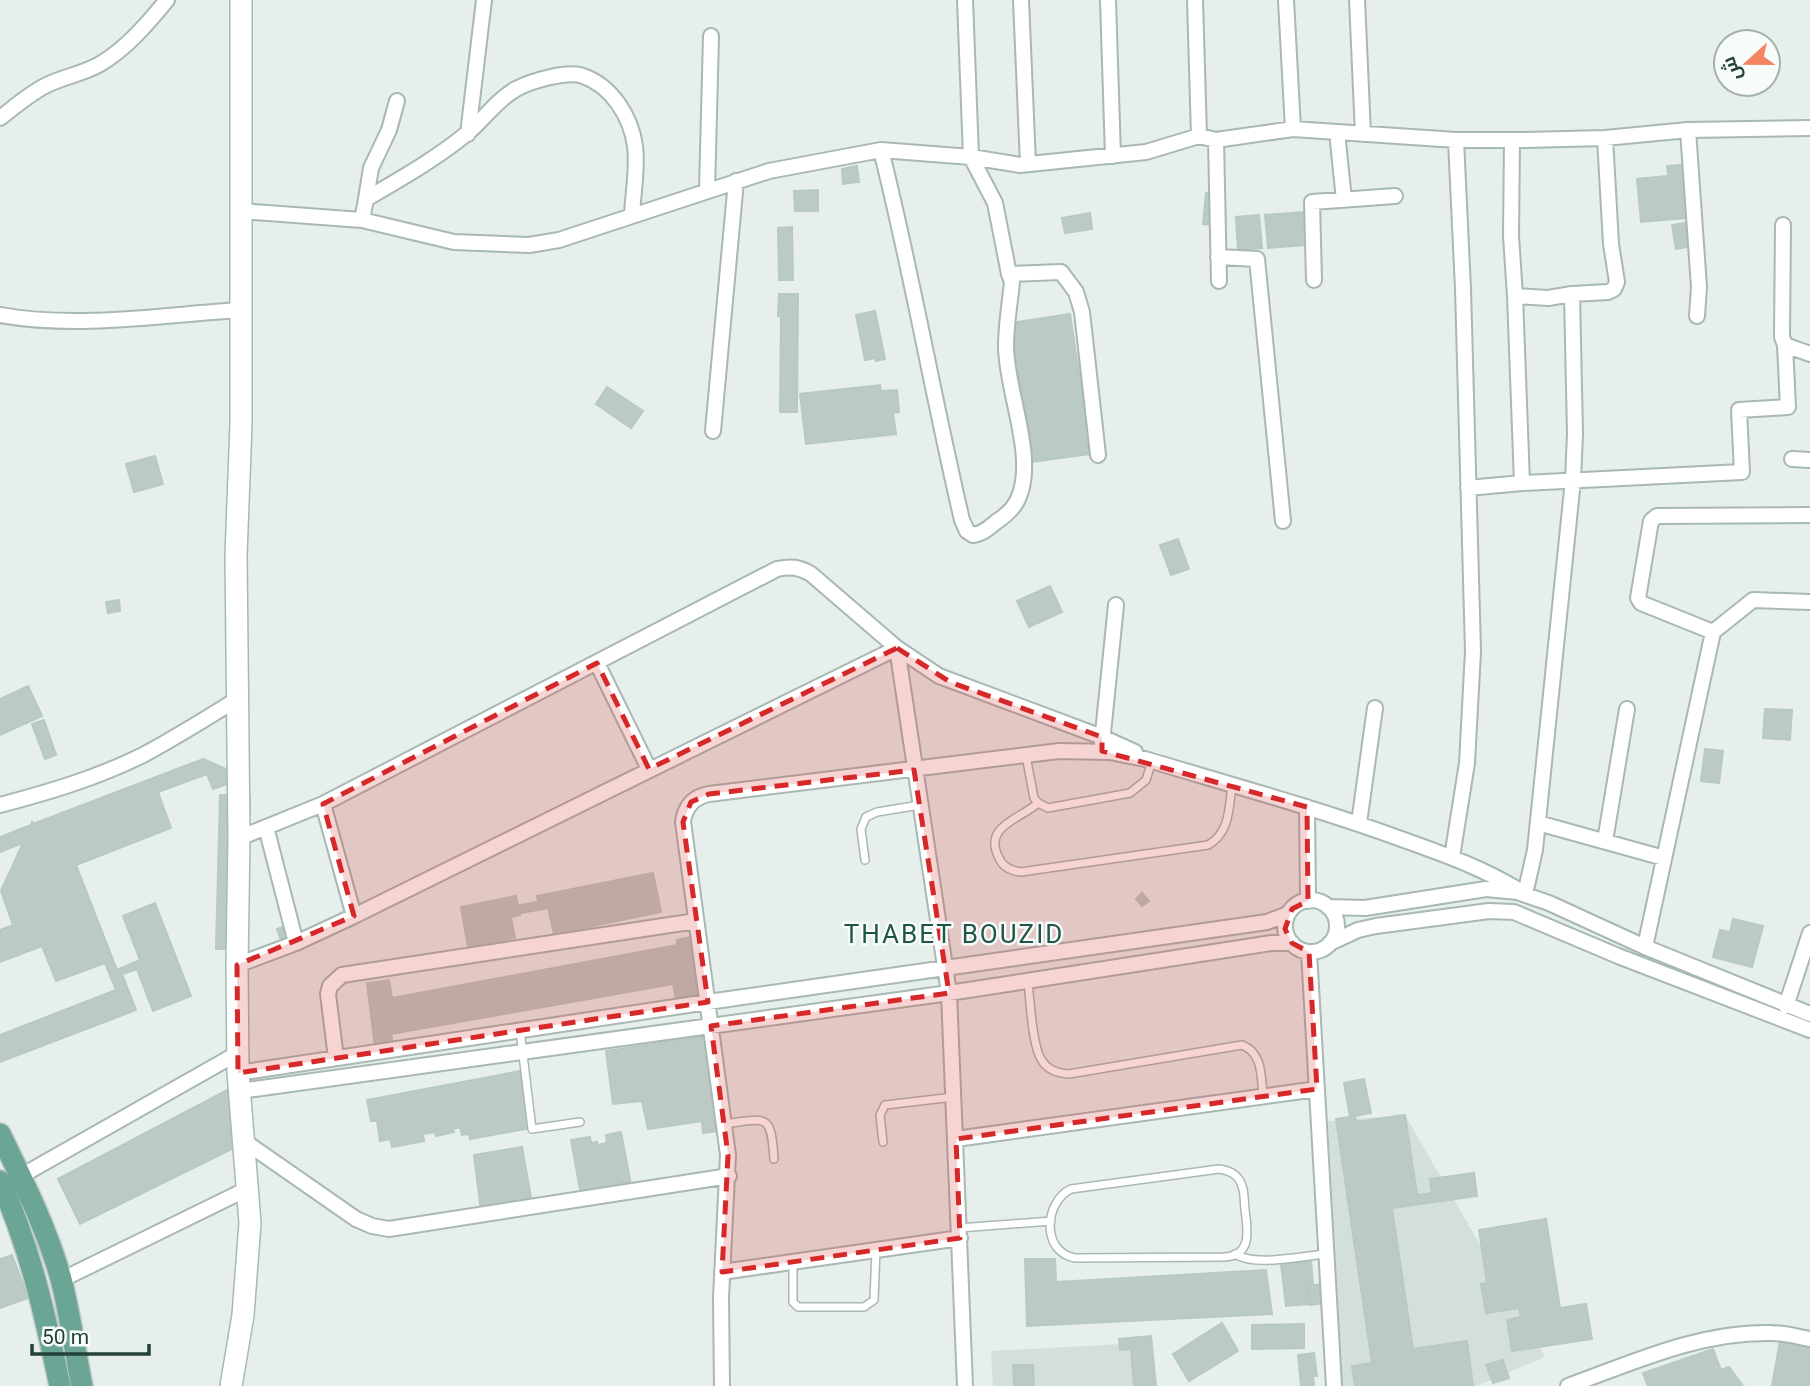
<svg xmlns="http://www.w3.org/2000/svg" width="1810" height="1386" font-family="Roboto,Cairo,sans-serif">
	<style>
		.built { fill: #d4dfda }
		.building { fill: #bbcac4; stroke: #b8c9c2; stroke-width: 2 }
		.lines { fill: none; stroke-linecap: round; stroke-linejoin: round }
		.lane-casing { stroke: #a8b8b2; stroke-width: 10 }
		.street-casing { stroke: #a8b8b2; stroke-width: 18 }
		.secondary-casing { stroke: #a4bbb3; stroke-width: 24 }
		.primary-casing { stroke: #c2cac8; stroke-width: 24 }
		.lane { stroke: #fff; stroke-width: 7 }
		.street { stroke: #fff; stroke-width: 14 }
		.secondary { stroke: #fff; stroke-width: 21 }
		.primary { stroke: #6aa596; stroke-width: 21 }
		.marked { fill: #d62828; fill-opacity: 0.2; stroke: #d62828; stroke-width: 5; stroke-dasharray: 14 9; stroke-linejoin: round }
		.labels { text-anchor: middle; stroke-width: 5; stroke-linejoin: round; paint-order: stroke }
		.quarter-label { font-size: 26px; letter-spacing: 2px; fill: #1f5548; stroke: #f7fbf9 }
	</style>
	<rect width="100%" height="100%" fill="#e6efeb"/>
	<path class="built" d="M1405,1115L1545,1357L1477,1386H1341L1328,1121Z
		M1142,1343L1143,1386H993L991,1351Z"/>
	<path class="building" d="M1692,164L1697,217L1641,222L1637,179L1668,176L1667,166Z
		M857,166L859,182L843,184L842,169Z
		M818,190V211H795L794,191Z
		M1206,193H1216L1214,225L1203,224Z
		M1305,212L1307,245L1268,248L1265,215Z
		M1090,213L1092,229L1065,233L1062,218Z
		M1259,215L1262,248L1238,250L1236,217Z
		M1691,222L1696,245L1676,249L1672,225Z
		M792,227L793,280H779L778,228Z
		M779,294H798L797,412H780L781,316H778Z
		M875,311L885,359L876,361V358L865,360L856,315Z
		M1070,314L1091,454L1032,462L1011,323Z
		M880,385L881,391L897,390L899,412L893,413L896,434L806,444L800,394Z
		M607,387L643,411L631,428L596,404Z
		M155,456L163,484L134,492L126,464Z
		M1178,539L1189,569L1171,575L1160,545Z
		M1050,586L1062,612L1029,627L1017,601Z
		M119,600L120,611L108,613L106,602Z
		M28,686L42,716L0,735V699Z
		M1765,709L1792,710L1790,740L1763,738Z
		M44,720L56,755L45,759L32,724Z
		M1705,749L1723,751L1719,783L1701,781Z
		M203,759L233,772L236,781L213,789L207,774L158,792L171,828L76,865L117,970L140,960L123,916L155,903L191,996L153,1011L137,969L122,974L136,1010L0,1062V1035L116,990L105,963L56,981L42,946L0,962V930L13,925L1,891L23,843L0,852V837L31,825L32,822L33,824Z
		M220,795L250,796L246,949H216Z
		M653,873L661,912L554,934L548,908L521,913L520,905L538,902L537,896Z
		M1142,893L1149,901L1142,906L1136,899Z
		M516,896L520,915L511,917L515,938L468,947L461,907Z
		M1733,919L1763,926L1752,967L1713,957L1720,930L1730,932Z
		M291,924L298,939L283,945L277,929Z
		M691,937L701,1000L677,1004L673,984L391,1034L393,1044L375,1047L367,983L389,980L392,998L677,945V940Z
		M707,1036L720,1131L703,1133L702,1121L648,1129L642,1101L613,1104L606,1051Z
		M520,1071L531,1128L470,1139L469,1134L462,1135L460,1127L453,1129L454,1132L436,1136L435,1132L423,1134L424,1141L392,1147L390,1139L380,1141L377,1121H371L367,1100Z
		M1364,1079L1371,1113L1350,1117L1344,1083Z
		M229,1089L254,1138L80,1224L58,1179Z
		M1405,1115L1417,1195L1432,1193L1430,1179L1474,1173L1477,1196L1392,1208L1413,1349L1467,1341L1473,1386H1355L1352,1366L1372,1363L1336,1119L1355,1116L1356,1122Z
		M621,1132L631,1185L581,1195L571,1140L590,1137L591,1143L597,1142V1145L607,1143L606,1135Z
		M522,1147L532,1203L481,1211L474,1155Z
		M1546,1219L1560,1308L1586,1304L1592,1339L1512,1351L1507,1320L1521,1317L1519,1308L1486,1313L1481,1284L1487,1283L1479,1230Z
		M12,1255L28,1298L0,1308V1259Z
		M1025,1259H1055L1056,1282L1266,1270L1272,1314L1027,1326Z
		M1311,1261L1313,1284H1307L1309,1304L1286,1306L1281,1264Z
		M1322,1284L1324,1303L1310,1305L1308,1286Z
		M1222,1323L1238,1351L1189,1381L1173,1354Z
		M1304,1324V1348L1252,1349V1325Z
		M1151,1336L1156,1386H1134L1131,1349L1120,1350L1119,1339Z
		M1780,1341L1810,1346V1386H1772Z
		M1713,1349L1721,1370L1729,1367L1743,1386H1648L1643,1373Z
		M1314,1353L1317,1376H1313L1314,1386H1301L1298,1355Z
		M1503,1360L1509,1378L1493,1383L1486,1365Z
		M1013,1365H1033L1034,1386H1014Z"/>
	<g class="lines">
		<g class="lane-casing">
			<path id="lane" d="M1026,756L1034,798L1038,803L1048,808L1130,793L1146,780L1152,761
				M1038,803C1021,819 982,826 999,858C1003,867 1011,871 1021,872L1208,845C1230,833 1229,807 1232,785
				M865,860L861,829L866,817L877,812L920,805
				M1028,981C1030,999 1032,1045 1041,1059C1047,1070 1057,1073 1069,1074L1242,1045C1263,1053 1261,1077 1263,1096
				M520,1030L532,1129L580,1122
				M725,1124C767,1118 771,1113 774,1159
				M883,1142L880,1115L885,1105L954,1097
				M1219,1169C1227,1170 1233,1172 1238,1178C1245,1187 1244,1200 1245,1210C1248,1231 1252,1256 1224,1257L1075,1258C1041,1252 1044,1202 1071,1189Z
				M959,1228L1051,1221
				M1235,1254C1255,1267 1302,1256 1326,1254
				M793,1262V1302L798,1307H864L874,1300L876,1250"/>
		</g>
		<g class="street-casing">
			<path id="street" d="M965,0L971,157L995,203L1009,274L1061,272L1076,292L1082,312L1098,455
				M1021,0L1028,164
				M1108,0L1113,156
				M1195,0L1199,136
				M1286,0L1293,129
				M1357,0L1363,134
				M0,118C16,106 31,92 49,84C66,76 85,73 100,64C126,49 148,23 167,0
				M1688,130L1699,287L1697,316
				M1337,132L1344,200
				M468,134L484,0
				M1216,140L1219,281
				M881,150C912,273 933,397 962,520L967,531L973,535C982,534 989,528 996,522C1004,517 1014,508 1018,499C1037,458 1006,391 1006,346C1006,325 1010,302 1012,282L1009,274
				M707,190L711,36
				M366,199L371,168L389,130L397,101
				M241,211L362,220L454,242L529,245L559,240L769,171L881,150L971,157L1020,165L1146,152L1199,136L1216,140L1293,129L1456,140H1525L1605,138L1688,130L1810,128
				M362,220L366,199C400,179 434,160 465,135C483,121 496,100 516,89C531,81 568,70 583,76C612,86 631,117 635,146C638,166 633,194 632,215
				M1783,225L1782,337L1785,345L1810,354
				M1218,257L1257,259L1283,521
				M1314,280L1312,202L1395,196
				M1572,294L1608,292L1614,289L1617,282L1611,244L1605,138
				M0,315C79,329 161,315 240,310
				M713,431L736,181
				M1792,459L1810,460
				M1522,483L1742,472L1739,410L1788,407L1785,345
				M1468,488L1522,483L1515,296
				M1810,515L1657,516L1651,521L1638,598L1641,603L1713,632L1753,600L1810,602
				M597,663L649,769
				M1102,743L1116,605
				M323,804L354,916
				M0,805C49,792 97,778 143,755C175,738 205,719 236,700
				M1307,807L1308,901
				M1359,823L1375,708
				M1538,823L1664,858
				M266,827L296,943
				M239,838L323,804L777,569C791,566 799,567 811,574L897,648L939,676L1102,737L1135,752
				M1605,841L1627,709
				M1452,857L1467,763L1473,651L1463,289L1456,140
				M1285 926a26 26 0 1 1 52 0a26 26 0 1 1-52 0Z
				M1328,907L1365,908L1486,889L1517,892L1549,903L1645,947L1810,1014
				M1330,943L1358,930L1376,926L1489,911L1514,912L1618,956L1810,1030
				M1645,947L1713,632
				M1309,952L1334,1386
				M237,965L296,943L354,916L897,648L949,993L965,1386
				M1786,1006L1810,933
				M336,1058L328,994L330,986L342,975L696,921
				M238,1073L708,1002L1267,922L1288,914
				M240,1091L949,993L1272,943H1292
				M956,1139L1317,1089
				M244,1141L356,1219L372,1226L389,1229L729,1176
				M21,1176L238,1053
				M722,1272L960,1238
				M61,1280L249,1188
				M722,1386L721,1298L728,1155L683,822C685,807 693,797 709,794L1059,751L1110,752L1145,759C1232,785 1319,809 1404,840C1446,855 1488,870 1525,894L1535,850L1573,480L1575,434L1572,294L1548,298L1515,296L1511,236L1512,140
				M1568,1386C1634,1362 1701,1331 1772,1333C1785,1333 1798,1337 1810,1339"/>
		</g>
		<g class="secondary-casing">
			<path id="secondary" d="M231,1386L243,1315L250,1223L238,1073L237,965L239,838L236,555L241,424V0"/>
		</g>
		<g class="primary-casing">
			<path id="primary" d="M0,1134C23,1181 47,1229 61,1279C70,1314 75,1351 82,1386
				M0,1181C30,1247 45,1315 60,1386"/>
		</g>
		<use href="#lane" class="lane"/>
		<use href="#street" class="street"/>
		<use href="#secondary" class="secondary"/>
		<use href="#primary" class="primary"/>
	</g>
	<path class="marked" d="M897,648L950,682L1102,737V751L1307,807L1308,901L1292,909L1285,929L1292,943L1309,952L1317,1089L956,1139L960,1238L722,1272L728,1155L711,1026L949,993L914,770L709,794L691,802L683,822L708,1002L238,1073L237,965L354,916L323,804L597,663L649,769Z"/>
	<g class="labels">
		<g class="quarter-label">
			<text x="954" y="943">THABET BOUZID</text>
		</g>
	</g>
	<g transform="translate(1747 63) rotate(249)"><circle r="33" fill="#f7fbf9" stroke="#a3b1ad" stroke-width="2"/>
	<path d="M0-5L12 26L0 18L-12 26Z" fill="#f4845f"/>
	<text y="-10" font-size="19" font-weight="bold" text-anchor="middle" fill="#24423a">ش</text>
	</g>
	<path d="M32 1344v10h117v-10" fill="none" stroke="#24423a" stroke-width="3.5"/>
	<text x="42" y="1344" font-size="21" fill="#24423a" stroke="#f7fbf9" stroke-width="5" paint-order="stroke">50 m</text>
</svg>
